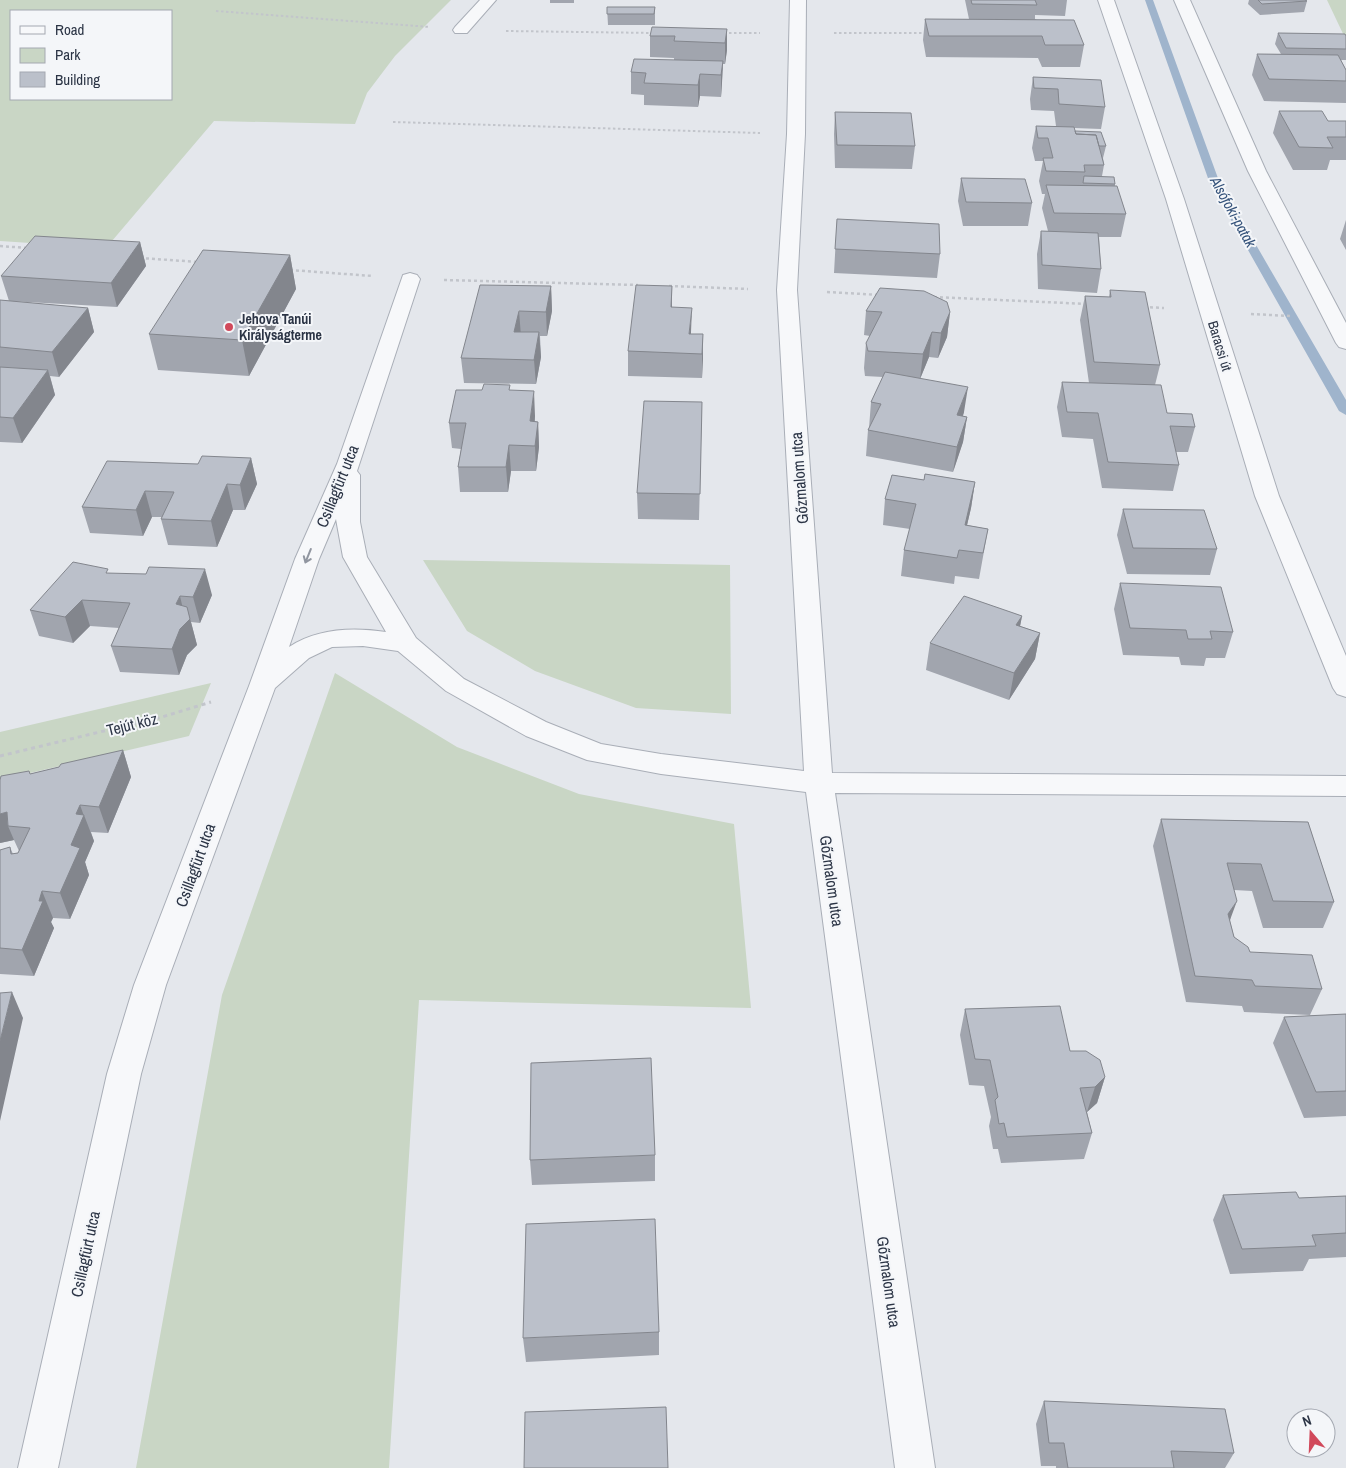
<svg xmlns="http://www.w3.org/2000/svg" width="1346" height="1468" font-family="'Archivo Narrow',sans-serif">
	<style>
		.green { fill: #c9d6c5; fill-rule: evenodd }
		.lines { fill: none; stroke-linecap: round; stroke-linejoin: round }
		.stream { fill: #9fb4cc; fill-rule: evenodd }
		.minor-casing { stroke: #a9aeb7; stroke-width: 2 }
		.tertiary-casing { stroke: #a9aeb7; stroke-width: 2 }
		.path-far2 { stroke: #c2c5cb; stroke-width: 2; stroke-dasharray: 2.5 2.5; stroke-linecap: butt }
		.path-far1 { stroke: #c2c5cb; stroke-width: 2.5; stroke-dasharray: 3 3; stroke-linecap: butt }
		.path { stroke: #c2c5cb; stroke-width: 3; stroke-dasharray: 4 4; stroke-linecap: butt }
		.minor { fill: #f7f8fa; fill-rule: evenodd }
		.tertiary { fill: #f7f8fa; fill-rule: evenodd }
		.wall { fill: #a1a5ae }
		.shaded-wall { fill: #83868d }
		.building { fill: #bbc0ca; stroke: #83868d }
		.oneway { stroke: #9196a0 }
		.poi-dot { fill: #d1495b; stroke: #f4f6f9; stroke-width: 2 }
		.labels { text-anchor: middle; stroke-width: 4; stroke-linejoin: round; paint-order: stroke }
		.far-poi-label { font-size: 14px; font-weight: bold; fill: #2b3445; stroke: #f4f6f9; text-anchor: start }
		.far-street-label { font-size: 14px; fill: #2b3445; stroke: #f4f6f9 }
		.far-water-label { font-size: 15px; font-style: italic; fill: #34527a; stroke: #f4f6f9 }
		.street-label { font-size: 16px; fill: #2b3445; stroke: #f4f6f9 }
	</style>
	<rect width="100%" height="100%" fill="#e4e7ec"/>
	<path class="green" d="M0,0H451L395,56L367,93L355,124L214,121L106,248L0,241ZM11,11H171V99H11Z
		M1327,0H1346V40Z
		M423,560L730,565L731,714L636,708L535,671L467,631Z
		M335,673L457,747L579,794L734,824L751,1008L419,1000L389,1468H136L222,995Z
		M211,683L189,736L0,780V732Z"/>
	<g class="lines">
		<path class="stream" d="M1145,0H1153L1219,181L1346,400V415L1339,411L1209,181Z"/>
		<g class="minor-casing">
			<path id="minor" d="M480,0H496L467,33H455L453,30L455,27Z
				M790,0H806L805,134L797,290L832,773L1346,776V796L835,793L935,1468H895L806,792L661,774L587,760L526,736L446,691L398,651L363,646L332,647L309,658L275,688L166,985L141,1074L58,1468H18L107,1074L134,985L249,686L295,559L337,464L403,275L410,273L417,275L420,279L357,471L360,475V522L367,557L416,638L464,679L546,722L601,744L661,754L804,771L777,290L787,134ZM336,519L343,557L386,632C352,627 318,628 289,647L319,559Z
				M1174,0H1190L1266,171L1346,323V349L1339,347L1336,343L1248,171Z"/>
		</g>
		<g class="tertiary-casing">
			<path id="tertiary" d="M1098,0H1114L1184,199L1279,496L1346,656V697L1337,694L1333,688L1255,496L1166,199Z"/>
		</g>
		<path class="path-far2" d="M216,11L430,27
			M506,31L655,33
			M724,33H760
			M834,33H928
			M393,122L760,133
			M0,246H4"/>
		<path class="path-far1" d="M0,246L27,248
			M140,258L199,262
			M290,270L373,276
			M444,280L638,285
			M669,286L748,289
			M827,292L880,295
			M934,297L1088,304
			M1144,307L1164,308
			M1251,314L1290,316"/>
		<path class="path" d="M0,756L162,717L211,702"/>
		<use href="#minor" class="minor"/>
		<use href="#tertiary" class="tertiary"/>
	</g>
	<path class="wall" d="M550,0H574V3H550Z
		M965,0H1067L1065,16L1035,15V19L1084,45L1080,67H1042L1038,58L926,57L923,40L925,19H969Z
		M1249,0H1305L1307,1L1304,12L1260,15L1248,4Z
		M607,7H655V25H608Z
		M727,29V50L725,64H723L721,97L700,96L698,107L644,105V95L631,94V72L674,60V58L650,57V36Z
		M1278,33L1346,36V60H1341L1346,70V103L1264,101L1252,75L1257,54H1281L1275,44Z
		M1033,77L1105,107L1101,129L1074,128L1075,131L1106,146L1103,158L1104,165L1102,176L1115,184V186L1126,214L1121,237H1099L1101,269L1097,293L1038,289L1037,254L1041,231H1048L1042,208L1045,194H1042L1039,181L1043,161H1035L1032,148L1036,126H1056L1054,111L1031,110L1030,99Z
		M1279,111L1328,121H1346V160H1330L1327,170H1293L1273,133Z
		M835,112L915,146L912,169L835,168L834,134Z
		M961,178L1032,203L1028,226H963L958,201Z
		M837,219L940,254L937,278L834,273Z
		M1346,220V250L1340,239Z
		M140,242L146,266L117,307L9,301L1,276Z
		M290,255L296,289L249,376L158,370L149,334Z
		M551,286L552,311L547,336H540L541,357L536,384L464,383L461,358Z
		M672,286V308L691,334H703L702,378L628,376V351Z
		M1110,290L1160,365L1155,385L1167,413L1195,427L1188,452H1176L1179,465L1173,491L1102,488L1093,439L1062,437L1057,407L1062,382L1089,383L1080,320L1085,296L1109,297Z
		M0,300L88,308L94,332L59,377L50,376L55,395L22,443L0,442Z
		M866,311L950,312L947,337L938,358L929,357L920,379L964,412L963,416L967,417L963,442L953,472L866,456L868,430L869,428L871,402L883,377L865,376L864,368L866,343L870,336L864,335Z
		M482,390H510L535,416V421L538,422L539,447L536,471H511L508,492H460L458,467L461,449L452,448L449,423Z
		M702,402L699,520L638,519L637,493Z
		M251,458L257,484L245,510H233L217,547L168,545L161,519L162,517H152L143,536L90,533L82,507L198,464Z
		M925,474L975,482L971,508L967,525L988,529L979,579L955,576L954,584L901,576L904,550L910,529L883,525L885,499L892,475L924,480Z
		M1123,509L1217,549L1210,575L1127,574L1117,535Z
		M109,573L212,595L200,623L191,622L197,645L187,655L179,675L120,672L111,646L119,628L90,626L73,643L39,636L30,610Z
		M1120,583L1233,632L1225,658H1206L1204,666L1181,665L1179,657L1123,655L1114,609Z
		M1022,616L1020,626L1040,633L1035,659L1009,700L926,670L930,643Z
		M123,750L131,777L108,833L91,832L94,841L85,862L89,875L70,919L53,918L51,922L54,928L34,976L0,974V850L10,847L13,854L18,853L19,851L14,840L0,843L30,774L59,767Z
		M1161,819L1308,822L1334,902L1323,928H1263L1252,891L1234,890L1230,921L1234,937L1250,952L1322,989L1310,1015L1244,1012L1242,1006L1186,1002L1153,846Z
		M965,1009L1070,1051L1105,1077L1097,1103L1087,1112L1092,1133L1084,1159L1001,1163L998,1149H993L989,1126L991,1117L984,1086L969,1085L960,1035Z
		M1346,1014V1116L1304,1118L1273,1043L1284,1017Z
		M655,1155V1181L532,1185L530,1160Z
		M1223,1195L1299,1198L1346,1196V1257L1309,1259L1303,1271L1230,1274L1213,1220Z
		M659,1332V1355L526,1362L523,1338Z
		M1044,1401L1234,1453L1225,1468H1056V1466H1041L1036,1424Z"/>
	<path class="shaded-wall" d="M727,29V50L725,64V43Z
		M723,61L722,83L721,97V75Z
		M700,74V96L698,107V85Z
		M140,242L146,266L117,307L111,283Z
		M290,255L296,289L249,376L242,340Z
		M551,286L552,311L547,336L546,312Z
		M672,286V310L671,307Z
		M88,308L94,332L59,377L52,352Z
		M692,308L691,332L690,353L689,334Z
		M519,311L521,336L514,332Z
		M950,312L947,337L938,358L941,333Z
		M539,332L541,357L536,384L534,360Z
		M932,332L929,357L920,379L923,354Z
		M703,334V359L702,378V354Z
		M48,370L55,395L22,443L13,418Z
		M968,387L964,412L954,441L957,415Z
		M534,391L535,416L532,447L530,421Z
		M967,417L963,442L953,472L957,447Z
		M538,422L539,447L536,471L535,446Z
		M509,445L511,471L508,492L506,467Z
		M251,458L257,484L245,510L240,485Z
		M975,482L971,508L961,551L965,525Z
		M227,484L233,510L217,547L211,521Z
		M145,491L152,517L143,536L136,510Z
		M205,569L212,595L200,623L193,597Z
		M180,596L186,622L187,607L197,645L187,655L179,675L172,649L176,604Z
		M82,600L90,626L73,643L65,617Z
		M1022,616L1017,642L1016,625Z
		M1040,633L1035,659L1009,700L1014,673Z
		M123,750L131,777L108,833L99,807Z
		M80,805L84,816V815L94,841L85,862L89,875L70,919L60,893L71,845L76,814Z
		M7,812L8,826L14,840L0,843V814Z
		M42,891L53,918L51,922L54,928L34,976L22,950Z
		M1237,901L1227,928L1228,914Z
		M12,992L23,1018L0,1121V1041Z
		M1105,1077L1097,1103L1087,1112L1095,1087Z"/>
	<path class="building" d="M971,0H1035L1037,5L972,4Z
		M1258,0H1305L1307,1L1262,4Z
		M607,7H655L654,14H607Z
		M925,19L1074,20L1084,45H1045L1042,36H929Z
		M652,27L727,29L725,43L674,41L675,36H650Z
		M1278,33L1345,34L1346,36V49L1286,48Z
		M1257,54L1338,55L1346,70V81L1269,79Z
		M634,59L723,61L721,75L700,74L698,85L644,83L646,73L631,72Z
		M1033,77L1101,80L1105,107L1059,104L1058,89L1034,88Z
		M1279,111H1322L1328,121H1346V137H1327L1333,148L1299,147Z
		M835,112L911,113L915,146L837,145Z
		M1036,126L1074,127L1076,134L1096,135L1104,165H1084L1085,172L1046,171L1043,158H1053L1048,138H1038Z
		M1075,131L1101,132L1106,146H1099L1096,135L1076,134Z
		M1084,176L1114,177L1115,184L1083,183Z
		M961,178L1025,179L1032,203L966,202Z
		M1046,185L1117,186L1126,214L1054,213Z
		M837,219L939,224L940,254L835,249Z
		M1041,231L1098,233L1101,269L1042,265Z
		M35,236L140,242L111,283L1,276Z
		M203,250L290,255L242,340L149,334Z
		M480,285L551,286L546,312L519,311L514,332H539L534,360L461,358Z
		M636,285L672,286L671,307L692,308L689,334H703L702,354L628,351Z
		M880,288L924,291L947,302L950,312L941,333L932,332L923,354L868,351L866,343L882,312L866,311Z
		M1110,290L1145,292L1160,365L1094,362L1085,296L1111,297Z
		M0,300L88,308L52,352L0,347Z
		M0,367L48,370L13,418L0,417Z
		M885,372L968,387L957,415L967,417L957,447L868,430L881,404L871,402Z
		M1062,382L1161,385L1167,413L1192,414L1195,427L1170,426L1179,465L1108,462L1098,413L1067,412Z
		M484,384L510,385L509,390L534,391L530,421L538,422L535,446L509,445L506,467H458L466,423H449L456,390H482Z
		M644,401L702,402L700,494L637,493Z
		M202,456L251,458L240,485L227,484L211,521L161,519L174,492L145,491L136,510L82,507L107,461L198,464Z
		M925,474L975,482L965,525L988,529L983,553L959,550L957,558L904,550L916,504L885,499L892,475L924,480Z
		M1123,509L1204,510L1217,549L1133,548Z
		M73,562L108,569L106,573L146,574L149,567L205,569L193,597L180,596L176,604L187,607L190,619L180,629L172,649L111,646L130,603L82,600L65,617L30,610Z
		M1120,583L1221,587L1233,632L1210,631L1212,639H1188L1186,630L1130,628Z
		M964,596L1022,616L1016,625L1040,633L1014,673L930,643Z
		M123,750L99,807L80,805L76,814L84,815L71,845L80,848L60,893L42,891L39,901H43L22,950L0,948V850L10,847L11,854L18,853L30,828L8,826L7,812L0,814V780L1,776L29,771L30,774L59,767L61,764Z
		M1161,819L1308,822L1334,902L1273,901L1261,864L1227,863L1237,901L1228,914L1234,937L1248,947L1250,952L1312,955L1322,989L1255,986L1252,980L1195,976Z
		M12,992L0,1041V993Z
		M1060,1006L1070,1051H1086L1100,1060L1105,1077L1095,1087L1080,1088L1092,1133L1007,1137L1004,1123L999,1124L995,1100L998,1097L990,1060L975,1059L965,1009Z
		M1346,1014V1091L1316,1092L1284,1017Z
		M651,1058L655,1155L530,1160L531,1063Z
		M1296,1192L1299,1198L1346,1196V1233L1312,1235L1316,1246L1242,1249L1223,1195Z
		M655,1219L659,1332L523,1338L526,1224Z
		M1044,1401L1225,1409L1234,1453L1171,1451L1174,1468H1068L1064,1443H1049Z
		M666,1407L668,1468H524L525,1412Z"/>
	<defs><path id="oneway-shaft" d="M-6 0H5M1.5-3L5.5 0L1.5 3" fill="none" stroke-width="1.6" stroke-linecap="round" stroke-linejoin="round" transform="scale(1.25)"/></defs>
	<use class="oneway" href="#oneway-shaft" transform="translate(308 556) rotate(112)"/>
	<circle class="poi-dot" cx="229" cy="327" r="5"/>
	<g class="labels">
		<g class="far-poi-label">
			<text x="239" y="324">Jehova Tanúi<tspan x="239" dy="16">Királyságterme</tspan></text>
		</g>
		<g class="far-street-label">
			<text transform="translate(1220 346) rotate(73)" y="5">Baracsi út</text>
		</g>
		<g class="far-water-label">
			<text transform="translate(1233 212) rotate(61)" y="5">Alsófoki-patak</text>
		</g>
		<g class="street-label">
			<text transform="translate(799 478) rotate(-94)" y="6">Gőzmalom utca</text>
			<text transform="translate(337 486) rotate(-68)" y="6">Csillagfürt utca</text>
			<text transform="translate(132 724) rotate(-14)" y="6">Tejút köz</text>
			<text transform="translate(195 865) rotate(-70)" y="6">Csillagfürt utca</text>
			<text transform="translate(832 881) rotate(82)" y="6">Gőzmalom utca</text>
			<text transform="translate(85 1254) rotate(-78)" y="6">Csillagfürt utca</text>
			<text transform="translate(889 1282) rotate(82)" y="6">Gőzmalom utca</text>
		</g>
	</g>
	<rect x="10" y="10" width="162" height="90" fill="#f4f6f9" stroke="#a4a8b1"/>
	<rect x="20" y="26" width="25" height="8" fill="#f7f8fa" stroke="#a4a8b1"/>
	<text x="55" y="35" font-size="15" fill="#2b3445">Road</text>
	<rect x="20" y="48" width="25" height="15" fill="#c9d6c5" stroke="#a4a8b1"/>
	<text x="55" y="60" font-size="15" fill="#2b3445">Park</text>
	<rect x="20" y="72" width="25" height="15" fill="#bbc0ca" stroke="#a4a8b1"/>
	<text x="55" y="85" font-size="15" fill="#2b3445">Building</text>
	<g transform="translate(1311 1433) rotate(341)"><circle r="24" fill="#f4f6f9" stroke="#a4a8b1"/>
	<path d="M0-4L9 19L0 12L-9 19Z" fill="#d1495b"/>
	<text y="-8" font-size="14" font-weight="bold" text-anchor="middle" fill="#2b3445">N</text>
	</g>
</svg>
